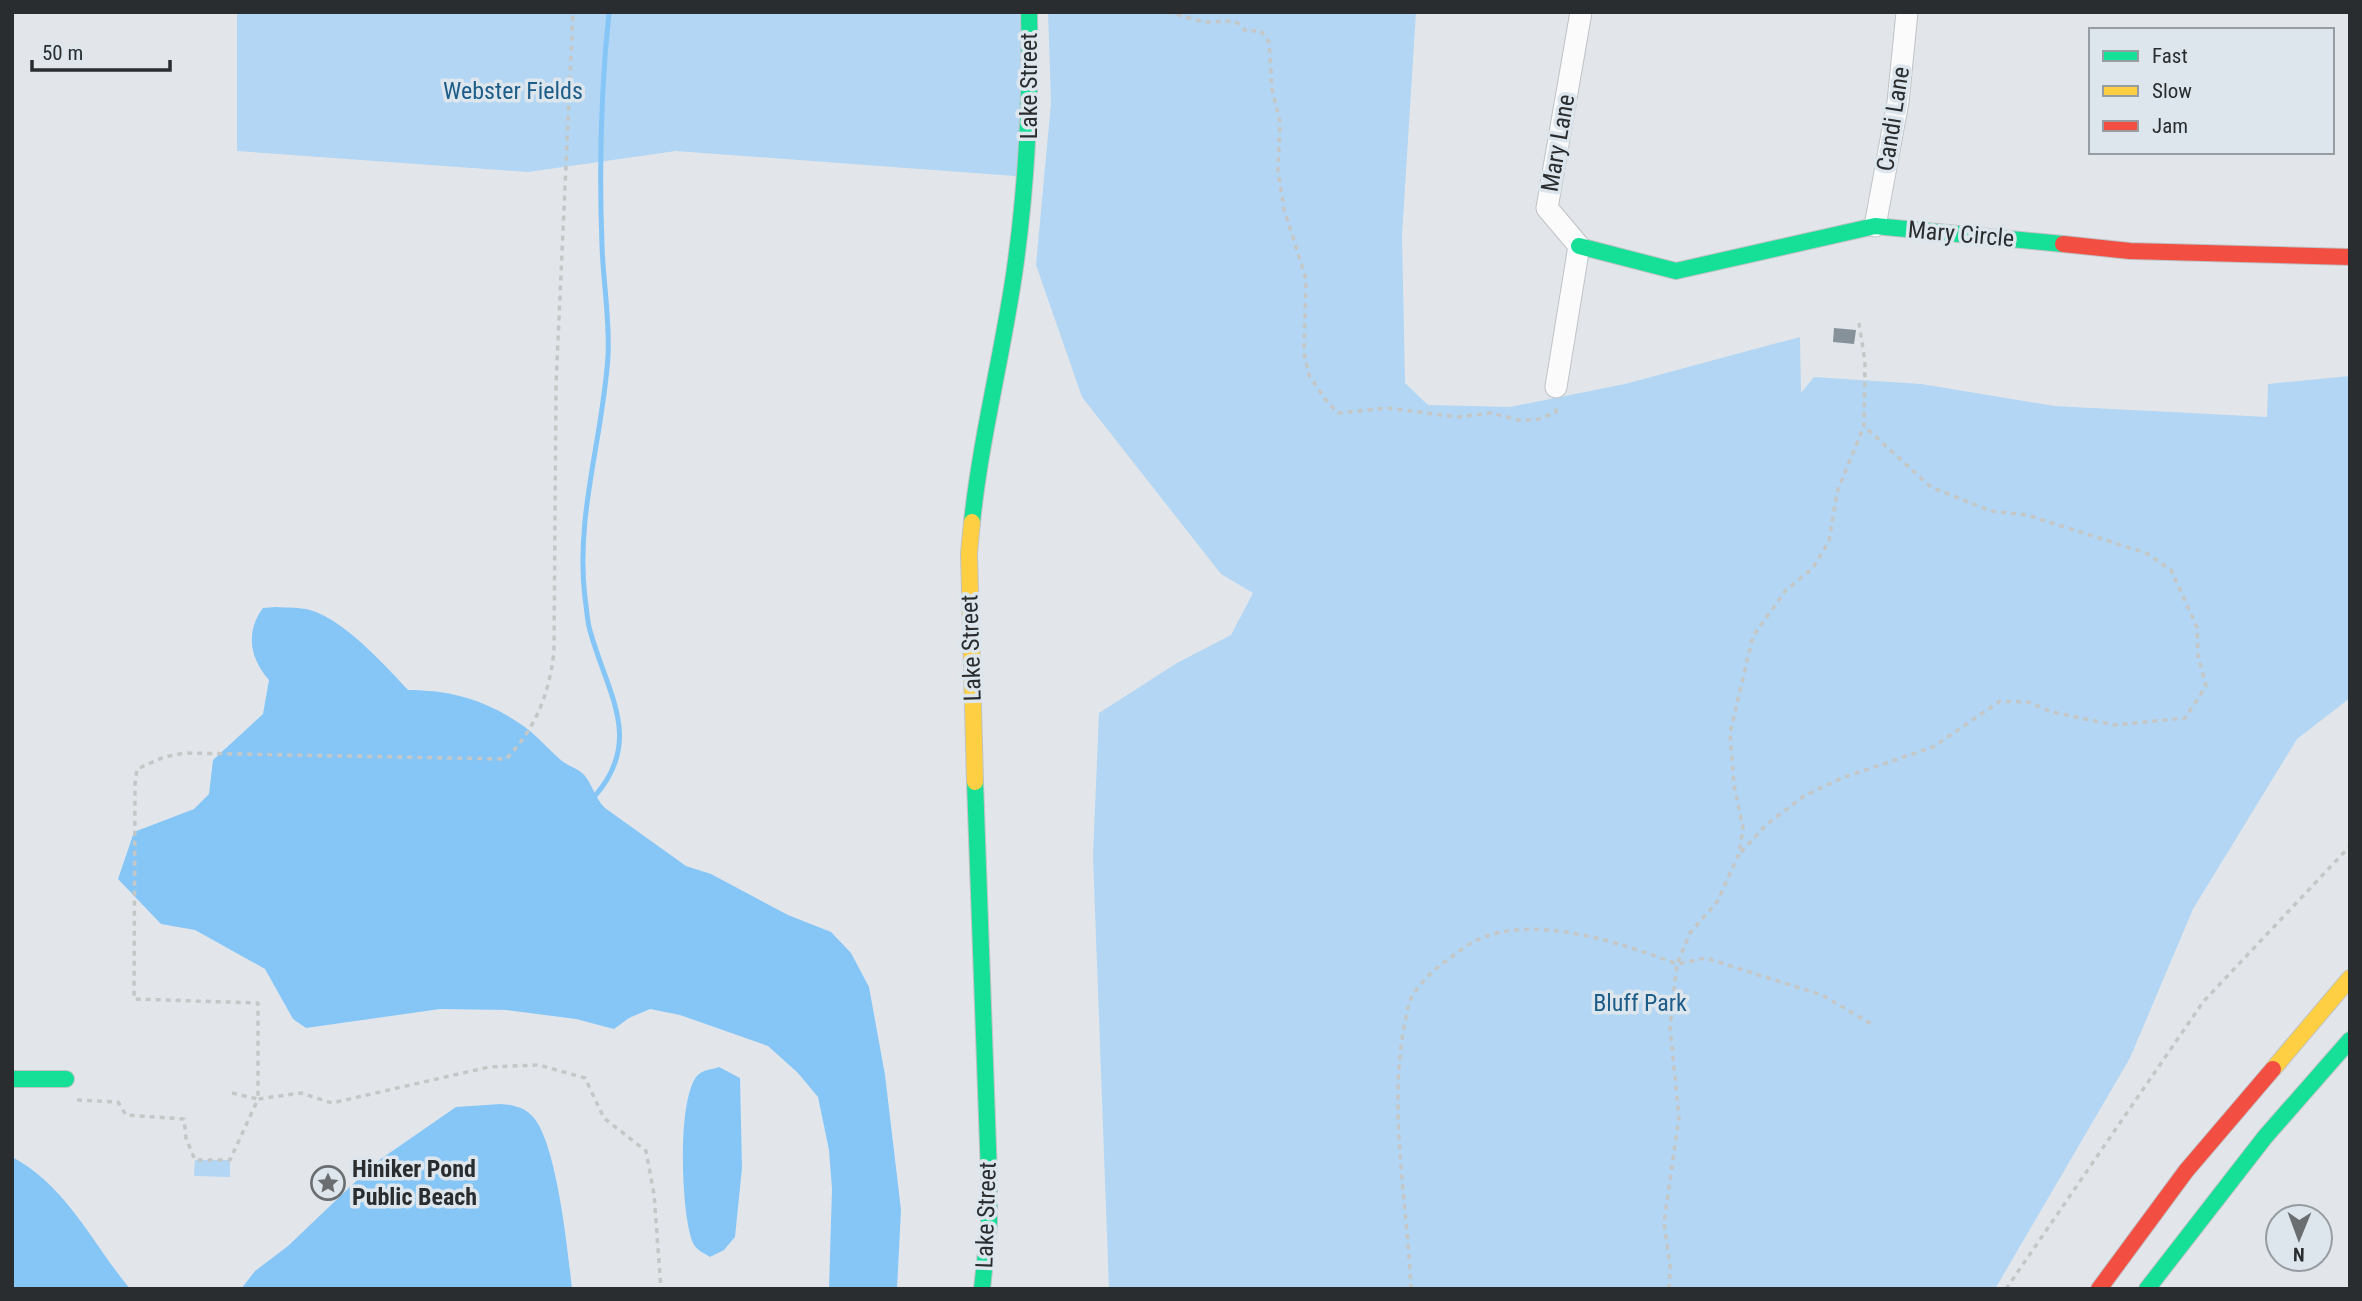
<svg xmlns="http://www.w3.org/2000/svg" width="2362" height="1301" font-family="'Roboto Condensed',sans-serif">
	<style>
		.green { fill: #b2d6f3 }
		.water { fill: #86c6f7 }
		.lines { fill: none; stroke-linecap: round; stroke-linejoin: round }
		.stream { stroke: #86c6f7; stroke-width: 5 }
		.building { fill: #86919a }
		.street-casing { stroke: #bfc2c5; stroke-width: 23 }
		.fast-casing { stroke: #bfc2c5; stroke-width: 18 }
		.slow-casing { stroke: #bfc2c5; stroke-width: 18 }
		.jam-casing { stroke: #bfc2c5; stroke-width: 18 }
		.path { stroke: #c5c7c7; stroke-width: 3.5; stroke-dasharray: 5 5; stroke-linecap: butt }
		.street { stroke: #fbfbfc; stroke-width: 21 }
		.fast { stroke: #16e098; stroke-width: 16 }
		.slow { stroke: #ffcf43; stroke-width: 16 }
		.jam { stroke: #f24e42; stroke-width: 16 }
		.labels { text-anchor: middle; stroke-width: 7; stroke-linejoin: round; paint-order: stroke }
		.street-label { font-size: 24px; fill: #292d2f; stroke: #dee6ed }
		.park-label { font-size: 24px; fill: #1c5d89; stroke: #dee6ed }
		.poi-label { font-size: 24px; font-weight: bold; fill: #292d2f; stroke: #dee6ed; text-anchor: start }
	</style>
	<rect width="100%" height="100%" fill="#e2e6ea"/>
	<path class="green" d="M237,12H1029L1027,177L676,151L528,172L237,151Z
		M1048,12H1416L1402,235L1405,383L1428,405L1510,407L1625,384L1800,337L1801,393L1814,377L1921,384L2054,406L2267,417L2268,384L2350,376V698L2297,739L2193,909L2130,1058L1995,1289H1109L1093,856L1099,713L1177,663L1231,635L1253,593L1221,574L1082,397L1036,265L1051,103Z
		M195,1160H230V1177L194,1176Z"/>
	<path class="water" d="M276,607C287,608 299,607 310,610C344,620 384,664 408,690C455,690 492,702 530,731C541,740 551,752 562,761C568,766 580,769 585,776C593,786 595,798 605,808L686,866L711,874L788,915L831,932L851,953L869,987L885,1075L901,1210L897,1289H829L832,1189L829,1150L818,1097L798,1073L768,1046L680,1015L650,1009L629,1018L614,1029L576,1019L506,1010L440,1009L306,1028L293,1019L265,969L195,930L161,924L118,879L134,832L194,809L209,794L213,760L263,714L269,680C250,659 245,632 263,608Z
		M719,1067L740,1078L742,1168L735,1237L724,1250L710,1257C704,1253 696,1250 693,1243C681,1217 676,1093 699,1074C703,1070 714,1069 719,1067Z
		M501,1104C514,1105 525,1107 534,1118C557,1146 568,1251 572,1289H241L255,1271L288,1246L375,1163L456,1107Z
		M12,1157C67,1186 92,1243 130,1289H12Z"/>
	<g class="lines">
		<path class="stream" d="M594,797C644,741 608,694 591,634C587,623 587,610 585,598C575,516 603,437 608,356C610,318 603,282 602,245C599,168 601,89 609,12"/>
	</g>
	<path class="building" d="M1834,328L1856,330L1854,344L1833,342Z"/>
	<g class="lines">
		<g class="street-casing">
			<path id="street" d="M1875,226L1898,102L1907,12
				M1556,387L1579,246L1547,208L1581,12"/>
		</g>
		<g class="fast-casing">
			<path id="fast" d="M1579,246L1676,271L1875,226L2063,244
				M972,522C981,436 1003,353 1015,268C1027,182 1031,99 1029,12
				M975,782L989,1175V1224L982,1289
				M12,1079H66
				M2147,1289L2265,1137L2350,1040"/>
		</g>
		<g class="slow-casing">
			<path id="slow" d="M972,522L969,553L975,782
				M2273,1069L2350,978"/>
		</g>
		<g class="jam-casing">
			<path id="jam" d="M2063,244L2130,251L2350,257
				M2099,1289L2186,1171L2273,1069"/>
		</g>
		<path class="path" d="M1167,12L1204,22L1235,21L1247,32L1260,30L1269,42L1272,89L1280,122L1278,171L1284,209L1306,279L1304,353L1309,375L1325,399L1338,413L1387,408L1457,417L1491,413L1519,420L1539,419L1556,412V407
			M1741,852L1766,825L1804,796L1842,778L1933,747L2000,701L2028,702L2052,712L2115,725L2185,718L2206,686L2198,656L2197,627L2171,570L2146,553L2027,515L1991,511L1931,487L1865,427
			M232,1093L258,1099V1003L134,999L135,785L137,769L164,757L185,753L506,759C536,728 549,694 554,652L556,384L573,12
			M77,1100L118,1102L126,1115L184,1119L186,1138L195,1160H230L258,1099L301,1093L332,1103L489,1067L539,1065L585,1078L604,1118L646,1151L654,1194L661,1289
			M1411,1289C1407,1195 1385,1097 1409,1004C1413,989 1434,969 1446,961C1456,954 1466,945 1477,940C1535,913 1621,943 1677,964L1690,933L1717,902L1739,854L1743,828L1734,785L1730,733L1753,636L1786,590L1813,568L1829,541L1837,492L1864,426L1865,362L1859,323
			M1669,1289L1670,1266L1664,1222L1679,1117L1670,1027L1677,964L1706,958L1759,975L1822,995L1873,1025
			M2006,1289L2203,1002L2350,846"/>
		<use href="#street" class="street"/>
		<use href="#fast" class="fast"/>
		<use href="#slow" class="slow"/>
		<use href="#jam" class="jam"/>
	</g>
	<defs>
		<g id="sight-ring" transform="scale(1.75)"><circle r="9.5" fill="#dee6ed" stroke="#6a6e70" stroke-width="1.5"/><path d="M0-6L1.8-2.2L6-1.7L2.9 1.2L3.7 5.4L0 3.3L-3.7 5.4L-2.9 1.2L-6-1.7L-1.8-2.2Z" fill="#6a6e70"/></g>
	</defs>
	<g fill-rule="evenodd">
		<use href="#sight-ring" x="328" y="1183"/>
	</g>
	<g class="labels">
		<g class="street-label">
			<text transform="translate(1029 86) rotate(-90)" y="8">Lake Street</text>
			<text transform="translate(1893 119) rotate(-81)" y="8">Candi Lane</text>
			<text transform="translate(1558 143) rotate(-80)" y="8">Mary Lane</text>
			<text transform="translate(1961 234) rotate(5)" y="8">Mary Circle</text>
			<text transform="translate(971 648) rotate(-92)" y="8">Lake Street</text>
			<text transform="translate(986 1215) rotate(-88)" y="8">Lake Street</text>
		</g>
		<g class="park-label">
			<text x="513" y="99">Webster Fields</text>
			<text x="1640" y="1011">Bluff Park</text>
		</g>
		<g class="poi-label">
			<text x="352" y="1177">Hiniker Pond<tspan x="352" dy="28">Public Beach</tspan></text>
		</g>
	</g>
	<rect width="2362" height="1301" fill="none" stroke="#292d2f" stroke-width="28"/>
	<rect x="2089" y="28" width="245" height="126" fill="#dee6ed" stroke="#969ca1" stroke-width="2"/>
	<rect x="2103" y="51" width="35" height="10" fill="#16e098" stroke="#969ca1" stroke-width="2"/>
	<text x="2152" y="63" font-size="21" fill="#292d2f">Fast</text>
	<rect x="2103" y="86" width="35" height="10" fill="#ffcf43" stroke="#969ca1" stroke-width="2"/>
	<text x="2152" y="98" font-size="21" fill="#292d2f">Slow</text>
	<rect x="2103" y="121" width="35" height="10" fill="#f24e42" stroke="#969ca1" stroke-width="2"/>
	<text x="2152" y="133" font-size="21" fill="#292d2f">Jam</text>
	<g transform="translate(2299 1238) rotate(181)"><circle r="33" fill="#dee6ed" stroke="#969ca1" stroke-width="2"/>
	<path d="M0-5L12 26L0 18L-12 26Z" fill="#6a6e70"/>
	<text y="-10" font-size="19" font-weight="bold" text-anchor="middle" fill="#292d2f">N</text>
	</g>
	<path d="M32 60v10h138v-10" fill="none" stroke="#292d2f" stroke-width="3.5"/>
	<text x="42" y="60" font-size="21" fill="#292d2f" stroke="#dee6ed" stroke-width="5" paint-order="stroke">50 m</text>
</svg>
